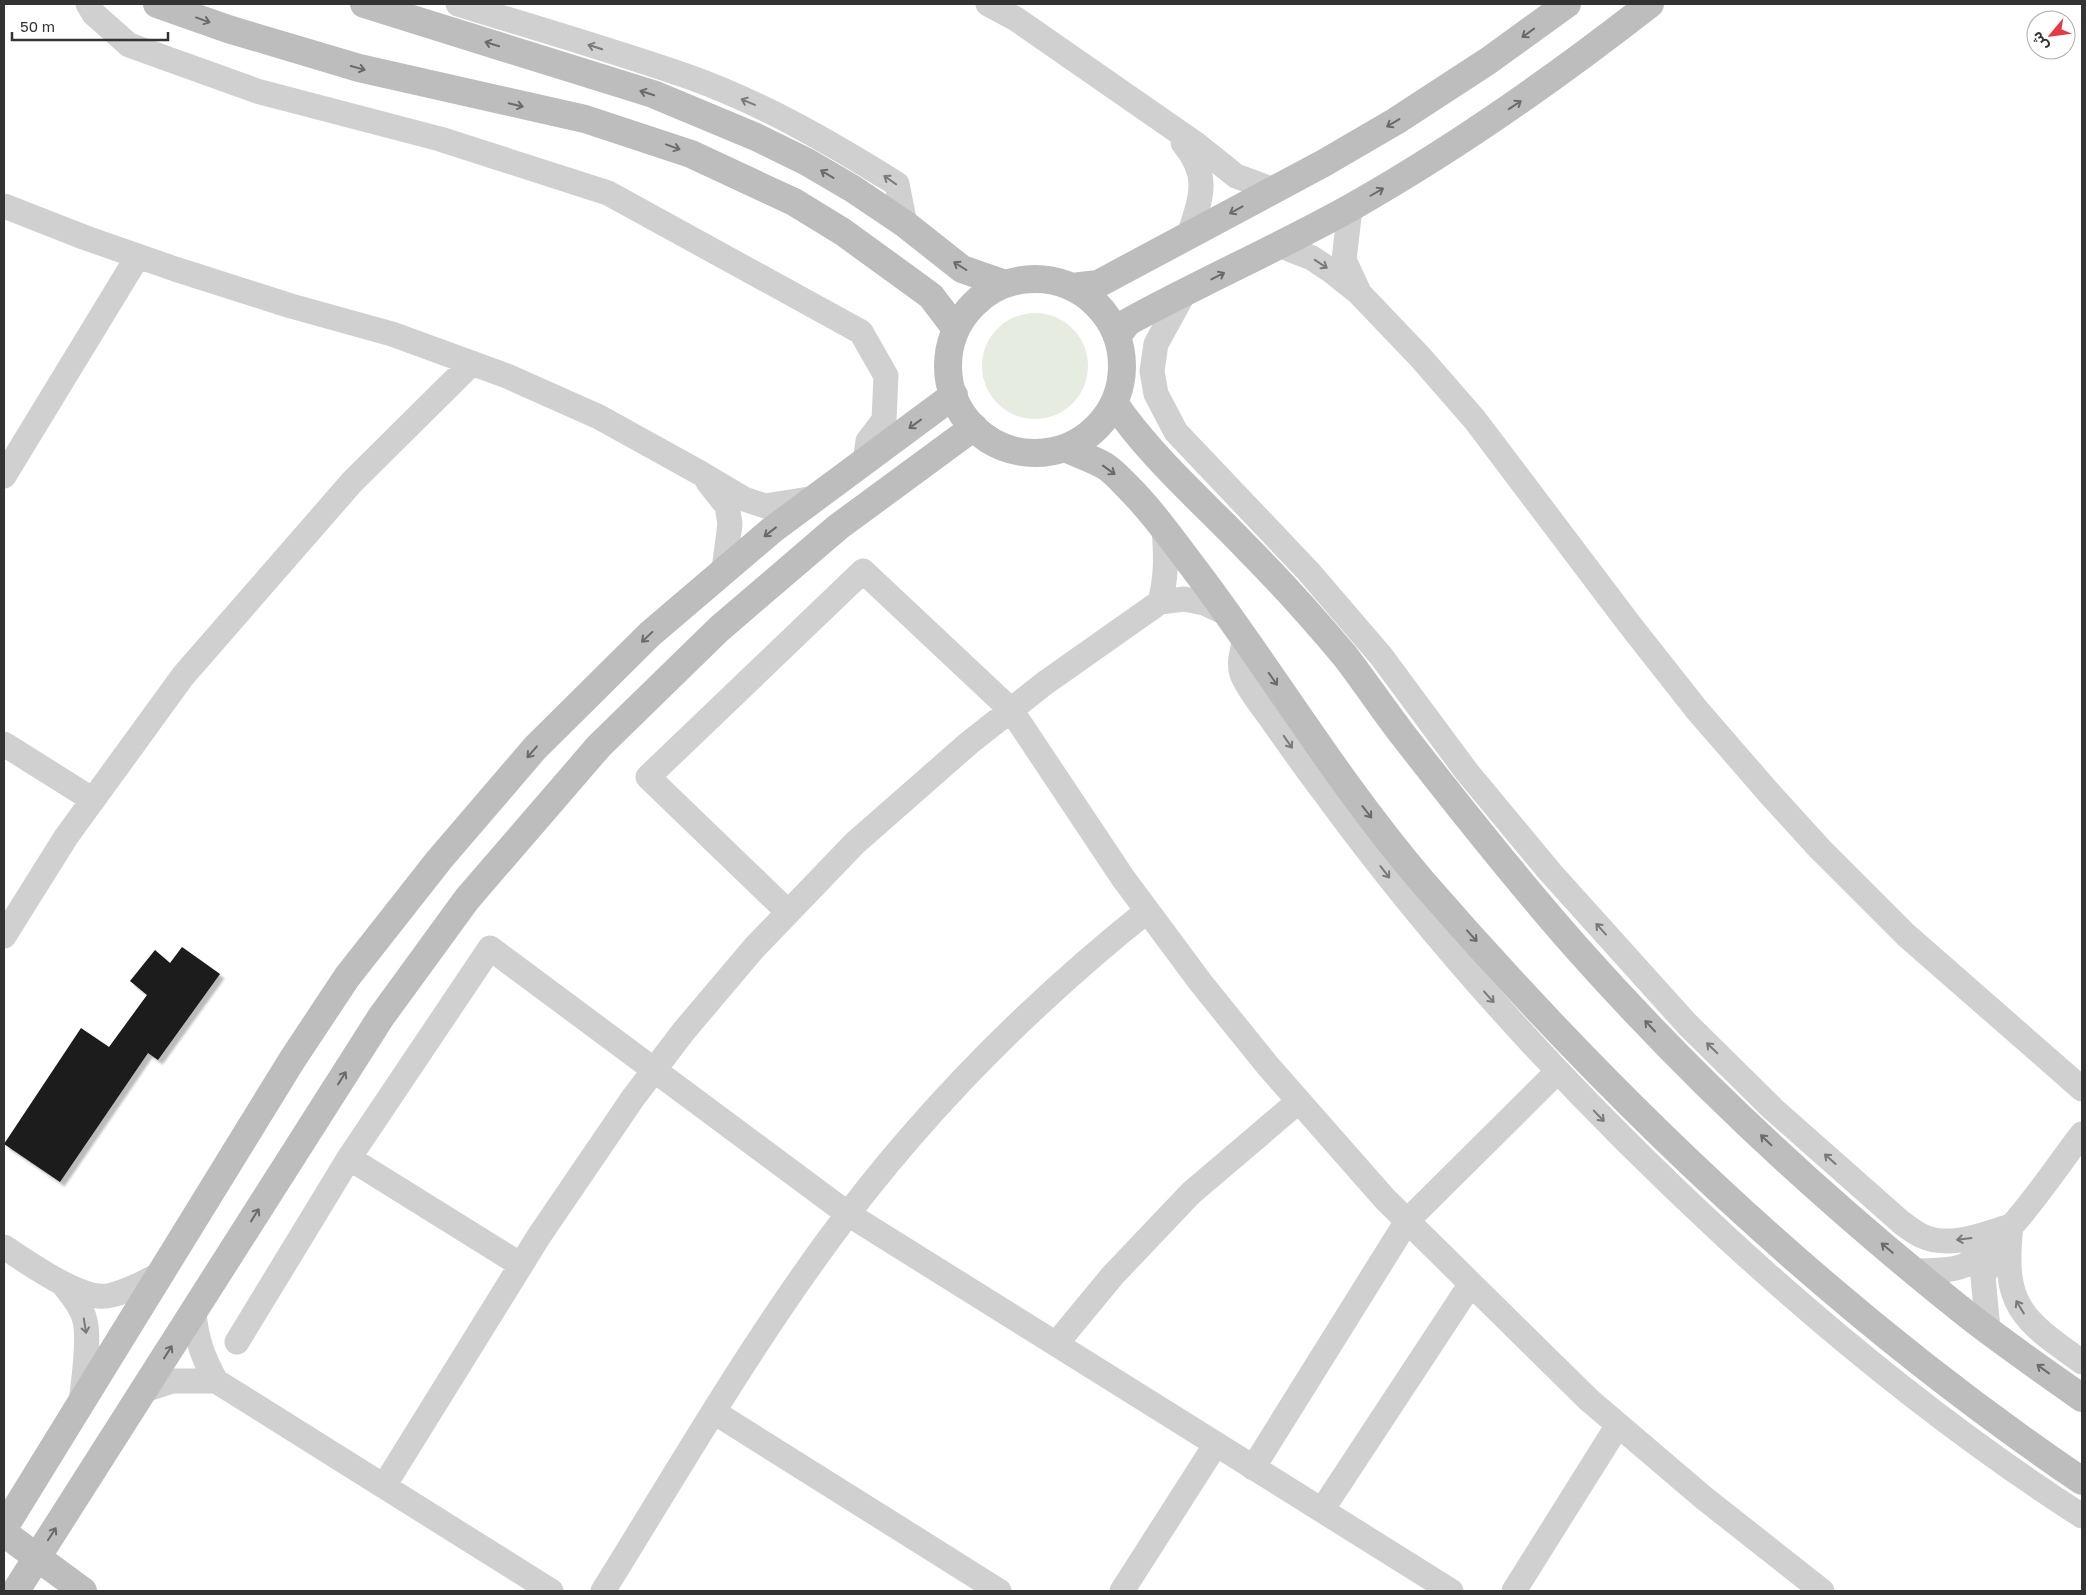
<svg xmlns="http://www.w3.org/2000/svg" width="2086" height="1595" font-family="'Golos Text','Noto Sans Arabic',sans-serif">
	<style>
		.green { fill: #e6ecdf }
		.building { fill: #1a1a1a; filter: url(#shadow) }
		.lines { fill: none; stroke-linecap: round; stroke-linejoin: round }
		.street { stroke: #d0d0d0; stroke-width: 25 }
		.secondary { stroke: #bdbdbd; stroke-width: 28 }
		.oneway { stroke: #6a6a6a }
		.oneway2 { stroke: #7a7a7a }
	</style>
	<defs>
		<filter id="shadow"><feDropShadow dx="4.5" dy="4.5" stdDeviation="1" flood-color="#0004"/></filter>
	</defs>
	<rect width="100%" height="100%" fill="#fff"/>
	<path class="green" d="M982 366a53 53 0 1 1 106 0a53 53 0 1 1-106 0Z"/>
	<path class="building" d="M182,947L220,974L158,1060L148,1053L60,1182L4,1144L81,1028L109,1047L147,995L130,981L155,950L170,963Z"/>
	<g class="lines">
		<path class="street" d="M88,4L94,14L129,45L257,91L440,139L608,193L861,332L886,376L884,420L868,441L865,461
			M458,4C535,28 615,51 692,78C764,104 831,143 897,184L905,224
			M988,4L1016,19L1196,144L1236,176L1274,190
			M1183,143C1211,176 1201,198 1189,235
			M4,206L86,238L175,269L291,306L392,334L507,376L599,417L702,474L744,499L765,506L815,498
			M1350,208L1344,260L1358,290
			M1279,245L1312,258L1330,270L1359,293L1421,358L1475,420L1630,625L1697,710L1769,793L1820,849L1906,935L2082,1089
			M1184,293L1156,344L1152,371L1156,394L1176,432L1308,571L1381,656L1467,772L1550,872L1687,1024L1773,1109L1902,1223C1909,1228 1915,1233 1922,1236C1950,1249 1984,1234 2011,1226C2002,1305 2021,1319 2082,1362
			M4,476L138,256
			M708,482L727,506L730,524L724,569
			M1160,602C1167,576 1166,554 1164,528
			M1245,638C1243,649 1238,663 1242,674C1248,689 1260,703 1269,716C1288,743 1307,770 1327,796C1445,957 1580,1102 1726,1237C1837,1339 1956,1435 2082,1516
			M4,744L93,800
			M788,912L648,777L863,571L1011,710L1123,878L1201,983L1268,1066L1385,1199L1589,1400L1704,1498L1822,1591
			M4,936L66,837L183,676L352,482L472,363
			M349,1158L521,1265
			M4,1247C27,1262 80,1300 107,1296C126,1293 144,1282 161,1274
			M1914,1271C1931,1270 1952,1272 1967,1264C2008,1243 2053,1171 2082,1134
			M63,1284C72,1296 82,1307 85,1321C90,1342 83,1382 81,1404
			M194,1312C196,1338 203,1358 216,1381
			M1988,1329L1983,1277L1999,1243
			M237,1342L349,1158L490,948L848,1214L1451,1591
			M1056,1344L1113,1275L1191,1193L1299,1101
			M144,1390L172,1381H216L551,1591
			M714,1412L999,1591
			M1253,1468L1407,1221L1557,1072
			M384,1486L539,1236L633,1098L683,1032L754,948L855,843L969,743L1045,683L1160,602L1184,599L1204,603L1230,615
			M1322,1510L1470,1285
			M603,1591C676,1474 745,1354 827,1242C918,1117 1027,1007 1147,911
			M1122,1591L1216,1444
			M1514,1591L1618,1425"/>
		<path class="secondary" d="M157,4L228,29L359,68L585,119L691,154L794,202L843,232L931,296L956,329
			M364,4L653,94L756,137L807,162L853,189L905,224L962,269L1005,284
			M948 366a87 87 0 1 1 174 0a87 87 0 1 1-174 0Z
			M1072,287L1098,284L1324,163L1396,121L1488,61L1567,4
			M1117,336L1128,322C1201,282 1278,248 1350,208C1456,148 1554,79 1650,4
			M1114,403C1151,457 1201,500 1246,547C1281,582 1314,619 1345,656C1365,682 1383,709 1403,735C1459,807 1516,879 1576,947C1695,1081 1828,1204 1969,1316C2005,1344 2044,1371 2082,1398
			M1065,448C1078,454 1093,459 1105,466C1113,471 1120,479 1127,486C1153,512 1174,542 1196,571C1273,673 1338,783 1421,880C1617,1106 1834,1313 2082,1481
			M4,1528L292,1060L347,977L439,860L535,748L650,634L772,530L954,395
			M4,1533L83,1591
			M17,1589L381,1017L467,899L599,746L719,629L838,527L974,427"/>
	</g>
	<defs><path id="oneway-shaft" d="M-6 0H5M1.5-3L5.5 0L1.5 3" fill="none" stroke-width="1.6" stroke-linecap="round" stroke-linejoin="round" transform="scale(1.25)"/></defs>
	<g class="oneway">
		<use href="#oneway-shaft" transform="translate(203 20) rotate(20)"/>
		<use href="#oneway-shaft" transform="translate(1528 33) rotate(144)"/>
		<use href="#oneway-shaft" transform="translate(492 44) rotate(-163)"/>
		<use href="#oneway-shaft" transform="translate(358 68) rotate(15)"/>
		<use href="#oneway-shaft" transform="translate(647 93) rotate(-162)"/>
		<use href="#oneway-shaft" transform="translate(516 105) rotate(13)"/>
		<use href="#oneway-shaft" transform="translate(1515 105) rotate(-34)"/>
		<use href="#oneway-shaft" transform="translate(1393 123) rotate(149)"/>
		<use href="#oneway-shaft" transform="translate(673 147) rotate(20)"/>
		<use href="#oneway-shaft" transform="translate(827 174) rotate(-149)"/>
		<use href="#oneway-shaft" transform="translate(1377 192) rotate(-30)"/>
		<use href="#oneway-shaft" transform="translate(1236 210) rotate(151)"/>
		<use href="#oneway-shaft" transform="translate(960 266) rotate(-148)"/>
		<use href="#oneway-shaft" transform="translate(1218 276) rotate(-27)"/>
		<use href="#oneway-shaft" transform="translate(915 424) rotate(144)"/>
		<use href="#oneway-shaft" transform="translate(1109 470) rotate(36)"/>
		<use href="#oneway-shaft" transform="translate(770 532) rotate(142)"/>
		<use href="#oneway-shaft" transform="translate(647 637) rotate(137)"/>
		<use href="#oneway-shaft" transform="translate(1273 679) rotate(55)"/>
		<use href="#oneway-shaft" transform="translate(532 752) rotate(131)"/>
		<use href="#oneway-shaft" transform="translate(1367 812) rotate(52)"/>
		<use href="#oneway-shaft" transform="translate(1472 936) rotate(48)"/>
		<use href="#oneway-shaft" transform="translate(1650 1026) rotate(-133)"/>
		<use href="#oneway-shaft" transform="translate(342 1078) rotate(-58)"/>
		<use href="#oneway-shaft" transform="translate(1766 1140) rotate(-136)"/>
		<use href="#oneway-shaft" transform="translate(255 1215) rotate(-58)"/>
		<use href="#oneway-shaft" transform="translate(1887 1248) rotate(-140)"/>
		<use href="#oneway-shaft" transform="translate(168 1352) rotate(-58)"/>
		<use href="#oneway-shaft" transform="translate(2043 1369) rotate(-144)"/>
		<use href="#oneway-shaft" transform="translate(52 1534) rotate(-57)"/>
	</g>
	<g class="oneway2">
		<use href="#oneway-shaft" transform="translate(595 47) rotate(-162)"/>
		<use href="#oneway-shaft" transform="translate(748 102) rotate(-157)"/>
		<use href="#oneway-shaft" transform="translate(890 180) rotate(-145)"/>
		<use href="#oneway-shaft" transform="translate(1321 264) rotate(33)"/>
		<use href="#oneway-shaft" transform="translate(1288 742) rotate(55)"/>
		<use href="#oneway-shaft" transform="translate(1385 872) rotate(52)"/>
		<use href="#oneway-shaft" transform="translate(1601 929) rotate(-132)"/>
		<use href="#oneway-shaft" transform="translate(1489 997) rotate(48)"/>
		<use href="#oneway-shaft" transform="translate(1712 1048) rotate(-136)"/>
		<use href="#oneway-shaft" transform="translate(1599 1116) rotate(46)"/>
		<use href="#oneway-shaft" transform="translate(1830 1159) rotate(-138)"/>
		<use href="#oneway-shaft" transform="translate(1964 1239) rotate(173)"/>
		<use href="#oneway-shaft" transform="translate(2020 1307) rotate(-121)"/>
		<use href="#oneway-shaft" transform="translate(85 1326) rotate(81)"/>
	</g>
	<rect width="2086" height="1595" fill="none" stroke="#333333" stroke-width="10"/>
	<g transform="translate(2051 35) rotate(241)"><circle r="24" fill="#ffffff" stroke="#adadad"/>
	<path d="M0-4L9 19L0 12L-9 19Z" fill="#e63946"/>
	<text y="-8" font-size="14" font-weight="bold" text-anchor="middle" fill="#333333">ش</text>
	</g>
	<path d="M12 32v8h156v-8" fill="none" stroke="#333333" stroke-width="2.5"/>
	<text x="20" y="32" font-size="15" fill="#333333" stroke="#ffffff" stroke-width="4" paint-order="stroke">50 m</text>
</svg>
